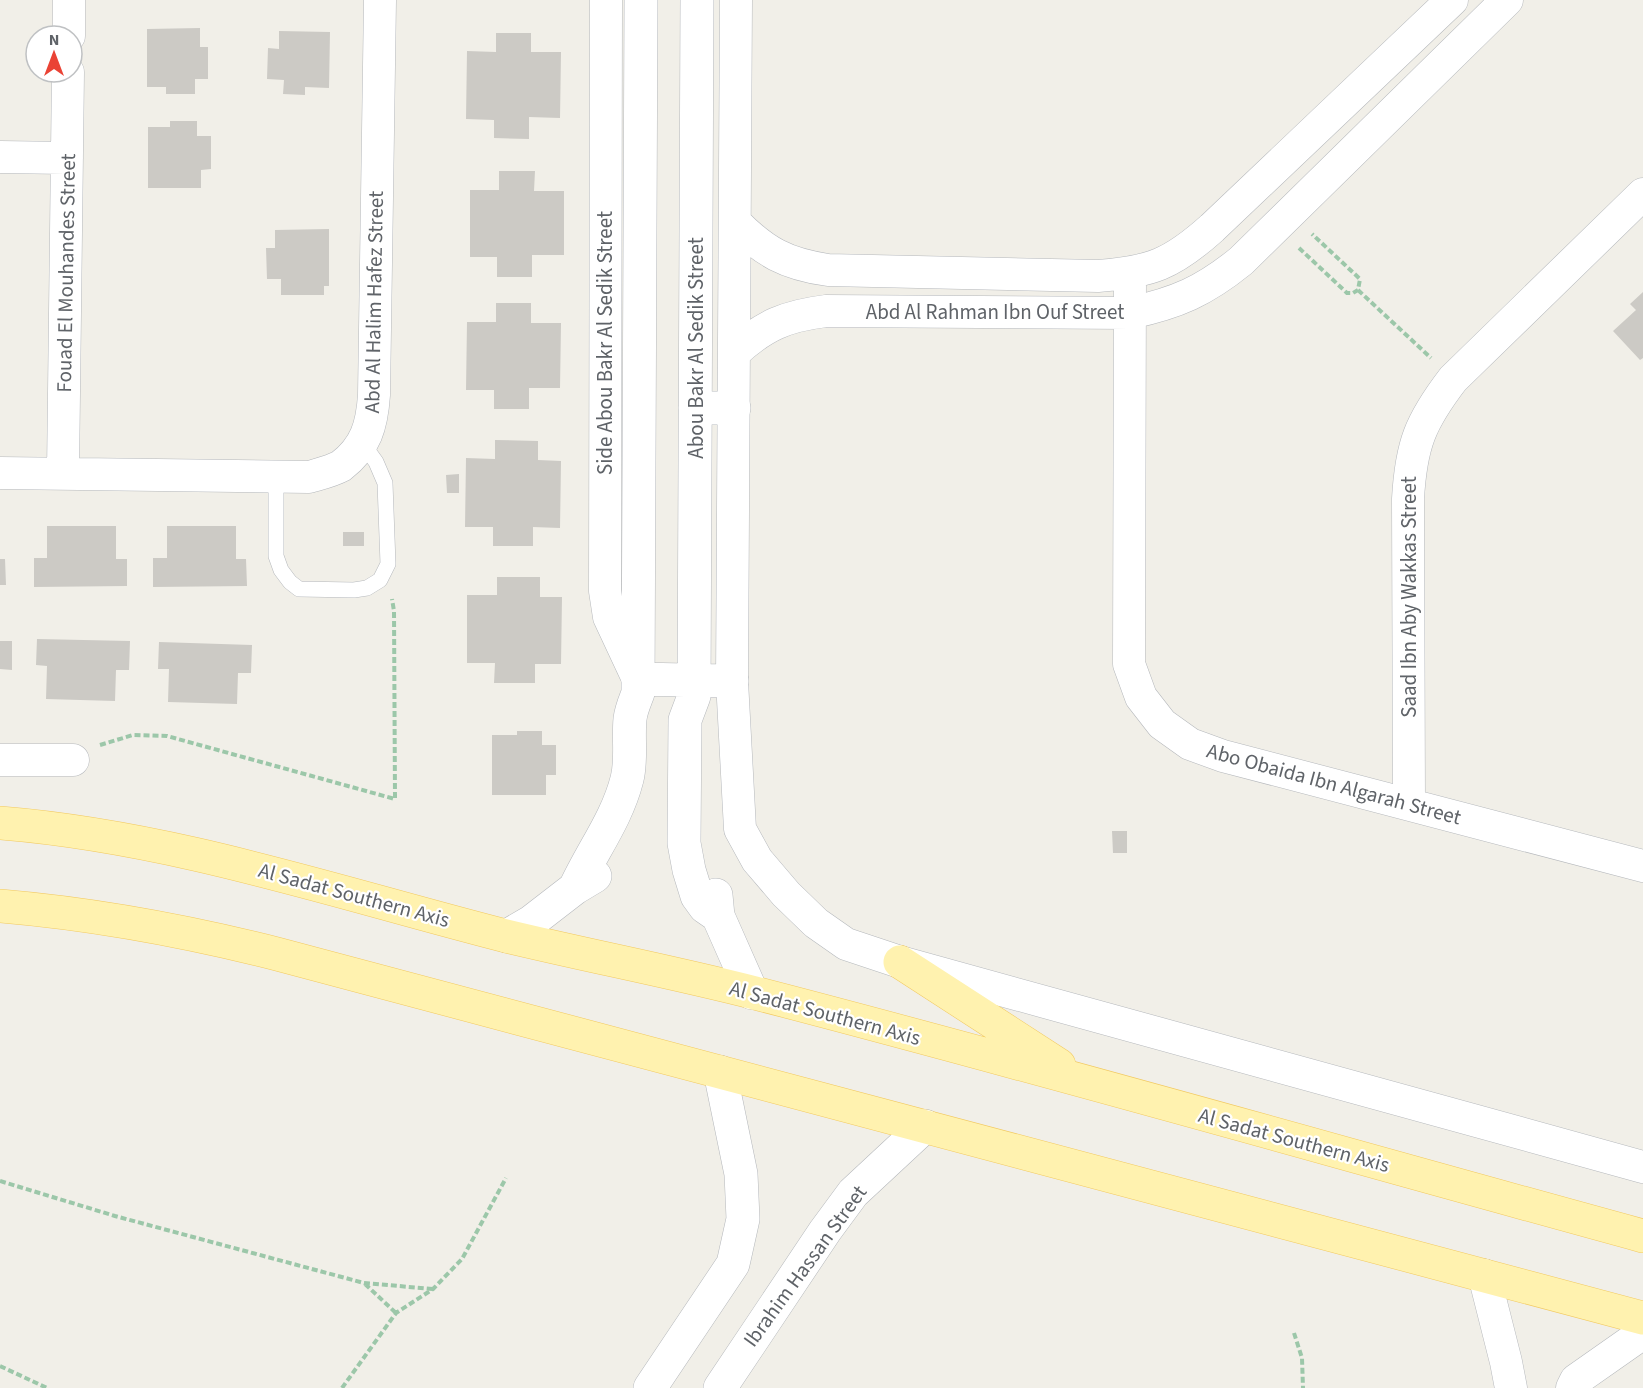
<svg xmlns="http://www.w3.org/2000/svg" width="1643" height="1388" font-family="'Source Sans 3',sans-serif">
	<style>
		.building { fill: #cccac5 }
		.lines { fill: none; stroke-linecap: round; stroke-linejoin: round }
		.service-casing { stroke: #b5b8bc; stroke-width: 16 }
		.minor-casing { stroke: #b5b8bc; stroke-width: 33 }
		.tertiary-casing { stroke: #b5b8bc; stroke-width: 34 }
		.primary-casing { stroke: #f2c960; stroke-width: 34 }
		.path { stroke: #9cc7a9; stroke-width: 4; stroke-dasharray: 6 3; stroke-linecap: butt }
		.service { stroke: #fff; stroke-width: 15 }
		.minor { stroke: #fff; stroke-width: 32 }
		.tertiary { stroke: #fff; stroke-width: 33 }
		.primary { stroke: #fff2af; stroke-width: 33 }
		.labels { text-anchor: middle; stroke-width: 4.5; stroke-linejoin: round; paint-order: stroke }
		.street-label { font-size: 21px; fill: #5f6368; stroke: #fff }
	</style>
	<rect width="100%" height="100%" fill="#f1efe8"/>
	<path class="building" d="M200,28V47H208V79H195V94H166V87H147V29Z
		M279,31L330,32L329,88L305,87V95L283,94L284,80L267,79L268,48L279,49Z
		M496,33H531V52H561L560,118L529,117V139L494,138V120L466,119L467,51L496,52Z
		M170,121H197V136H211V169L201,170V188H148V127H170Z
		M499,171H535L534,191H564V255H532V277H497V257H470V190H499Z
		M329,229V286H324V295H281V279H267L266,248H275V230Z
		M1643,292V358L1640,360L1613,331L1636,310L1630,304Z
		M496,303H531V323H561L560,388H529V409H494V390H466L467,322H496Z
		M495,440L538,441V460L561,461L560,528L533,527V546H493V527H465L466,458L495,459Z
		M459,474V493H447L446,475Z
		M47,526H116V559H127V586L34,587V558H47Z
		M167,526H236V559H246L247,586L153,587V558H167Z
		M343,532H364V546H343Z
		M0,559H5L6,585H0Z
		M497,577H540V597H562L561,664H535V683H494L495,663H467V595H497Z
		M37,639L130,641L129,670H116L115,701L46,699L47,666L36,665Z
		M0,641H12V670L0,669Z
		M159,642L252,645L251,673H238L237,704L168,702L169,669H158Z
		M517,731H542V745H556V775H546V795H492V735H517Z
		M1112,831H1127V853H1113Z"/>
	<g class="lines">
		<g class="service-casing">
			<path id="service" d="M276,478V556L281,570L290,582L299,589L354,590L367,588L380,580L388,564L385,483L376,462L363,444"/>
		</g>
		<g class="minor-casing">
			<path id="minor" d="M606,0L605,591L609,617L638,679
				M736,0L732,681L740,829L757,860L786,894L816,923L846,944L900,962L1643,1167
				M69,36V0
				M0,157L67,158
				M735,222C764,252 786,264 828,270L1098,276C1151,272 1172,264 1212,228L1452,0
				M1130,274L1129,664L1141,697L1162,724L1190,744L1223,756L1643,866
				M734,353C764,325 786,316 826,311L1130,313C1177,303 1204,291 1241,261L1507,0
				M0,473L309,477C319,474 332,471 341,466C366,447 372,425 374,395L380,0
				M63,473L68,72
				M0,760H73
				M1409,804L1408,499C1411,445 1420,422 1453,379L1643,194
				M1484,1275L1506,1362L1511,1388
				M1572,1388L1576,1380L1643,1333"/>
		</g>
		<g class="tertiary-casing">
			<path id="tertiary" d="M697,0L694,696L685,720L684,843L689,870L697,896L705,907L718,916
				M695,408H734
				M638,679L732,681
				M575,888C592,851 617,819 627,779C632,760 628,739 630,719C631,710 635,701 638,693L641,0
				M716,895L718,916L752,993
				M507,936L531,922L575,888L595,876
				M650,1388L733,1264L743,1219L741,1174L720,1072
				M720,1388L825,1231L853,1193L925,1126"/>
		</g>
		<g class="primary-casing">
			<path id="primary" d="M0,823C174,837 338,893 506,936C589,956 673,972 755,993C1052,1070 1347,1155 1643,1236
				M0,906C94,914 186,931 277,954L1643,1318
				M900,962L1059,1065"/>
		</g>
		<path class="path" d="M1299,248L1347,293H1353L1358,290L1360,279L1312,234
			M1358,290L1431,358
			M100,745L133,735L167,736L395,799L394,611L392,599
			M0,1181L115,1216L364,1283L433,1289
			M365,1284L396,1313
			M1294,1333L1302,1358L1303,1388
			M0,1366L47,1388
			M342,1388L396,1313L433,1289L462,1259L506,1178"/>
		<use href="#service" class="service"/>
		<use href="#minor" class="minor"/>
		<use href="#tertiary" class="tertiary"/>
		<use href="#primary" class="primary"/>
	</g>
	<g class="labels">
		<g class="street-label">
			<text transform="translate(66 273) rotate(-89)" y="7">Fouad El Mouhandes Street</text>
			<text transform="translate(374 302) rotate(-89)" y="7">Abd Al Halim Hafez Street</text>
			<text x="995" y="319">Abd Al Rahman Ibn Ouf Street</text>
			<text transform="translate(605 343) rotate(-90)" y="7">Side Abou Bakr Al Sedik Street</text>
			<text transform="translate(696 348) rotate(-90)" y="7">Abou Bakr Al Sedik Street</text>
			<text transform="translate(1409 597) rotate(-90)" y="7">Saad Ibn Aby Wakkas Street</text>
			<text transform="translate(1334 784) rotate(15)" y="7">Abo Obaida Ibn Algarah Street</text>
			<text transform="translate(354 895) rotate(15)" y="7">Al Sadat Southern Axis</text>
			<text transform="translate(825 1013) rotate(15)" y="7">Al Sadat Southern Axis</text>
			<text transform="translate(1294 1140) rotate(15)" y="7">Al Sadat Southern Axis</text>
			<text transform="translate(805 1266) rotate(-54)" y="7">Ibrahim Hassan Street</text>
		</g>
	</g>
	<g transform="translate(54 54)"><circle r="28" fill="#ffffff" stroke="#bfc1c3" stroke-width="1.5"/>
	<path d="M0-4.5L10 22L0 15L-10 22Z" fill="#ea4335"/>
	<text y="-9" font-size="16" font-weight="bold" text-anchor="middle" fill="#5f6368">N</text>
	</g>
</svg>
